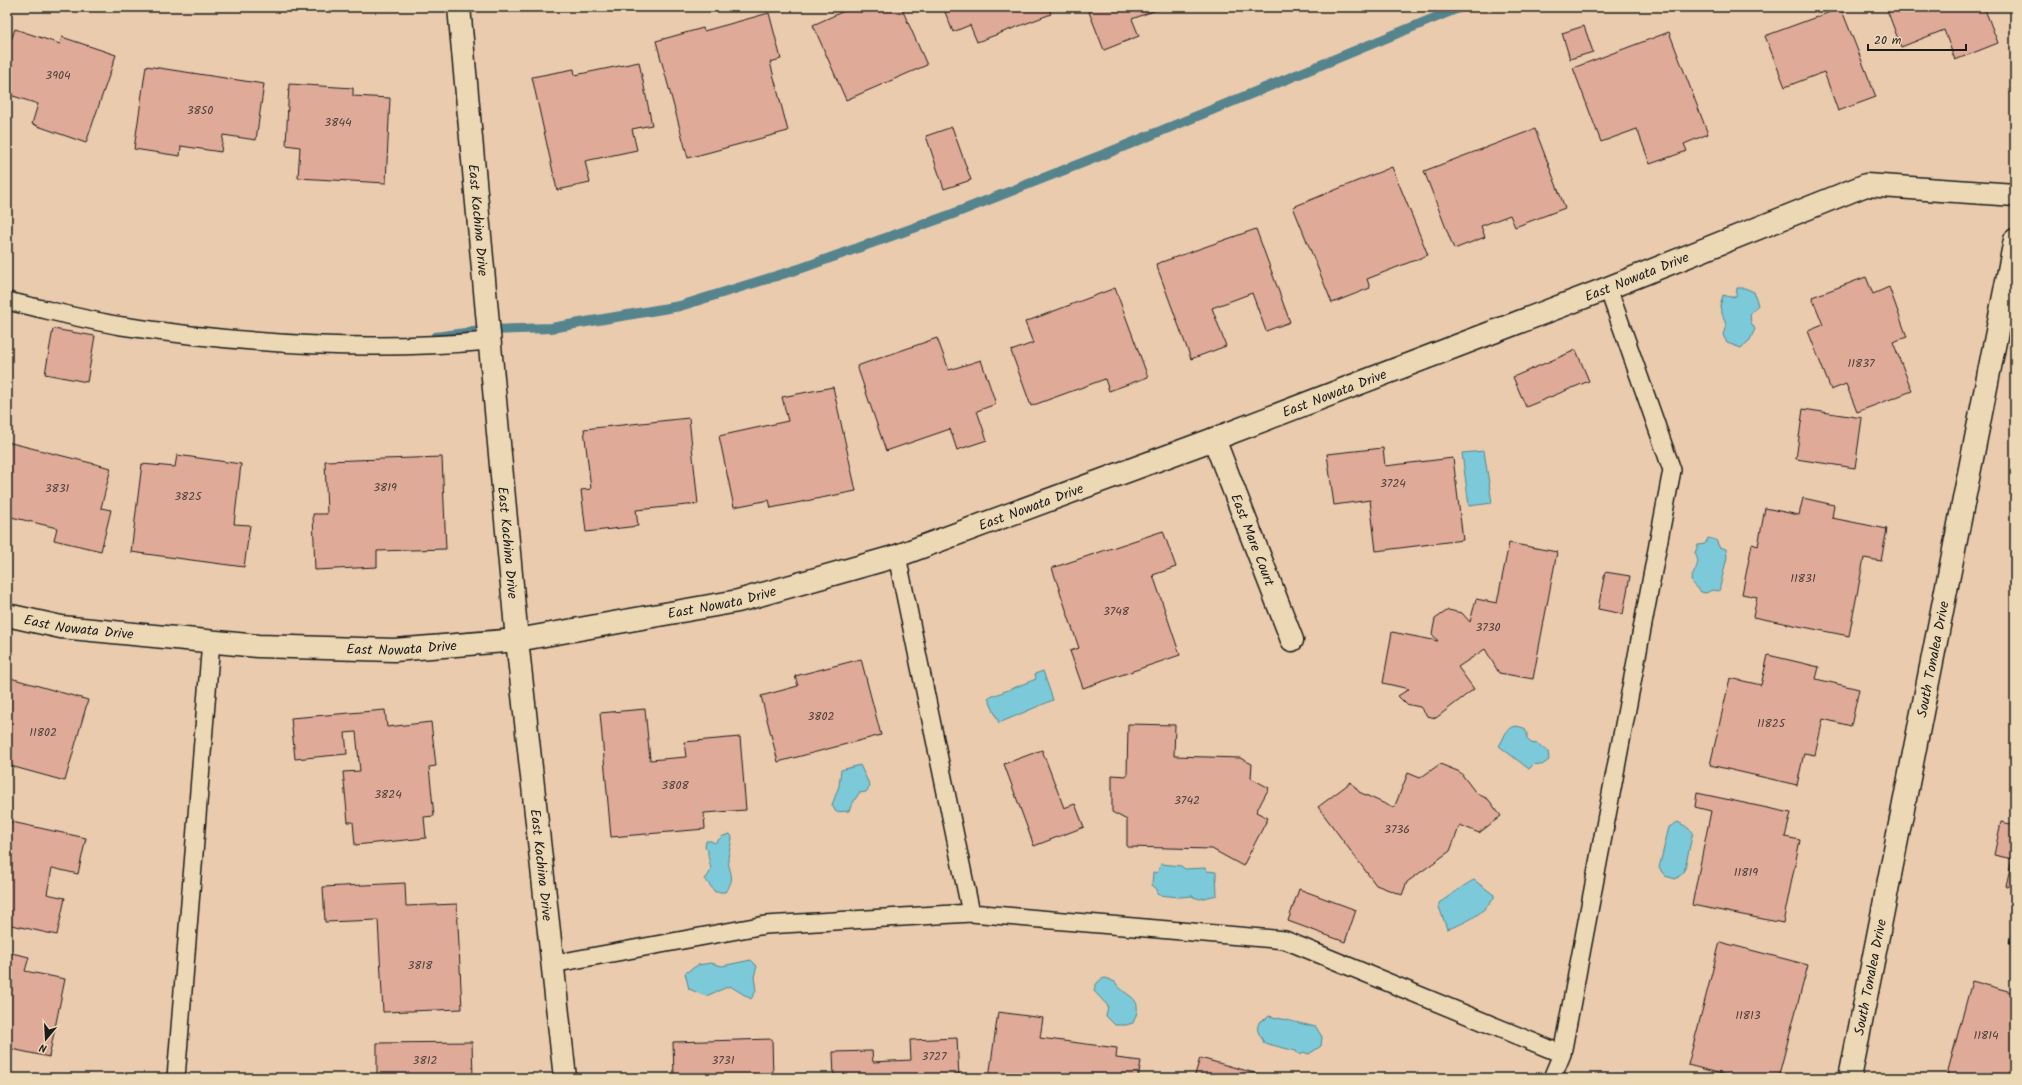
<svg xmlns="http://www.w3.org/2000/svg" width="2022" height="1085" font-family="Kalam,sans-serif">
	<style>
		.water { fill: #7bcad9; stroke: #55848d }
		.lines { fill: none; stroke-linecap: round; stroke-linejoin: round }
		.stream { stroke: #55848d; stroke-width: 10 }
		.building { fill: #e0aa98; stroke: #1c1c1c }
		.service-casing { stroke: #1c1c1c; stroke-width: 20 }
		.minor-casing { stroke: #1c1c1c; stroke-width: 25 }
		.service { stroke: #edd8b6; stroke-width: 17 }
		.minor { stroke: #edd8b6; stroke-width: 22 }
		.labels { text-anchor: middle; stroke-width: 3.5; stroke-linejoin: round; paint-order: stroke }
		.number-label { font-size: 12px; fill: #4d403b }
		.street-label { font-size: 14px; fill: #1c1c1c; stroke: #edd8b6 }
	</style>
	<rect width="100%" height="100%" fill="#eacbae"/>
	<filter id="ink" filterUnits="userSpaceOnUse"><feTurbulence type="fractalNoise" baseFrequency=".025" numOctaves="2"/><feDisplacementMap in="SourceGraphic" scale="8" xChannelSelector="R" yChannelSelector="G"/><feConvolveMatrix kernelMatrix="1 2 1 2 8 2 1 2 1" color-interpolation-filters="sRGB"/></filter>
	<g filter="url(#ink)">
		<path class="water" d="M1737,288H1745L1754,292L1758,305L1750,314L1751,323L1755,329L1750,340L1741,348L1727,343L1723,335L1726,325L1720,307L1723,295L1730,297L1736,296Z
			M1484,451L1492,503L1469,506L1462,453Z
			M1708,538L1716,540L1719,547L1726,549L1727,557L1719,591L1712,590L1706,593L1701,592L1691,581C1693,570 1702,565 1695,553L1698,545L1705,544Z
			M1043,671L1053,700L999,723L988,698L1036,679L1035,674Z
			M1516,726L1524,728L1527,733V739L1531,743L1538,744L1548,752L1549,760L1542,765L1534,764L1529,769L1499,746C1505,738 1504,729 1516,726Z
			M860,765L870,786L866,792L859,793L851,806L849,811L836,812L832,805L839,786L841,770Z
			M1678,822L1685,826L1693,832L1684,872L1676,879L1665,876L1659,868L1669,827Z
			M730,834L732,837C732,844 728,852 728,859C729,874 737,877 725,892H715L705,879C716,868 707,863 708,850L705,847L706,841H711L715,843L723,836Z
			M1161,864L1181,866L1185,869L1205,868L1207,871L1216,872L1217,895L1200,899L1193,897V896L1179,897L1159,895L1157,894V889L1152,885L1153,873L1158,872Z
			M1474,880L1494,895V898C1484,913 1465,924 1447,929L1439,907V903C1445,899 1470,881 1474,880Z
			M751,960L757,966L754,977L756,991L751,999L730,986L706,996L689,989L685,973L698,965L711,963L722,966Z
			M1106,978L1115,982C1126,999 1146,995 1133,1023L1126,1025H1115L1106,1016L1108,1006L1094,991C1095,984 1100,978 1106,978Z
			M1269,1016L1316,1027L1322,1037L1321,1046L1309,1054L1303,1052L1301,1055L1297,1053L1296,1051L1264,1043C1260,1033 1254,1031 1260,1021L1266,1019Z"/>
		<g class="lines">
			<path class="stream" d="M435,337L488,330L551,328L680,306L802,268L950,215L1110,152L1461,7"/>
		</g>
		<path class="building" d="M853,7H901L927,65L846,100L813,25Z
			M943,7H1048L1051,14L977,42L970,25L953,32Z
			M1087,7H1164L1132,19L1139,36L1104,50Z
			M1886,7H1984L1998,43L1955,60L1944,30L1901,47Z
			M1841,8L1876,97L1838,111L1824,72L1785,87L1765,36Z
			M769,13L781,59L770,62L788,131L688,158L656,41L703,28L704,31Z
			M1584,26L1593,52L1570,59L1562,33Z
			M15,29L60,44L62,37L116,55L86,143L32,124L38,104L7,94V51Z
			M1669,32L1708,134L1684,144L1687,151L1650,164L1637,129L1601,142L1573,68Z
			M639,62L652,125L632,129L637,150L585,161L590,183L557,190L532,77L574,69L575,75Z
			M146,66L264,84L256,140L223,135L221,152L181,146L180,156L134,149Z
			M289,84L353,88V96L390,98L386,183L298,178L300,147L286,145Z
			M952,127L971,180L944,189L926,136Z
			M1535,129L1565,208L1515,227L1510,215L1481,226L1485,237L1454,249L1424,171Z
			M1392,167L1428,255L1367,279L1370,288L1332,303L1293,207Z
			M1256,229L1290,322L1266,331L1252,293L1212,308L1226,346L1191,359L1156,264Z
			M1866,277L1873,294L1889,287L1907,337L1893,342L1912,391L1857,412L1846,384L1831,390L1808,331L1823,325L1812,297Z
			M1115,288L1148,377L1109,391L1105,379L1031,406L1011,351L1033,343L1025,322Z
			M53,329L95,336L87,382L45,374Z
			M937,338L949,370L981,360L996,404L977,411L987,440L957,450L950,429L886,451L857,366Z
			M1576,350L1589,381L1526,407L1513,377Z
			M833,387L856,491L771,508L769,500L734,507L719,436L788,421L782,397Z
			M1803,409L1862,418L1855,468L1796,459Z
			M689,418L698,504L636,510L638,526L586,532L581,490L591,489L584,429Z
			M7,442L111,468L101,508L111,510L101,551L54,540L57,528L7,516Z
			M1383,448L1385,466L1453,458L1463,540L1376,551L1370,500L1334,505L1327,454Z
			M177,455L241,464L234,524L250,525L244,567L131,552L142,464L175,467Z
			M442,457L446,549L377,551V567L315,570L313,514H327L325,461Z
			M1803,498L1834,505L1832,518L1887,529L1881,561L1864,558L1849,636L1753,617L1757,597L1742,594L1752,544L1758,546L1765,508L1799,515Z
			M1163,531L1176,567L1153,575L1180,655L1083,688L1070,651L1079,648L1052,568Z
			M1509,543L1557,552L1533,679L1499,673L1485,649L1458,667L1474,689L1436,718L1427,716L1420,707L1406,704L1398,696L1409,689L1383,683L1392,632L1438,641L1432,634L1435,619L1448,610L1462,613L1470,622L1476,599L1497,603Z
			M1605,572L1630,576L1623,614L1598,609Z
			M1768,655L1819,667L1816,679L1859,689L1851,726L1823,719L1815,755L1804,753L1797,785L1710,765L1730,678L1761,685Z
			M861,659L881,735L778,762L761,696L798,686L795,676Z
			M7,677L88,700L65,781L7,765Z
			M645,709L650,760L686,757L684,742L740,737L746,810L704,813L705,829L611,837L600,713Z
			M385,710L387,727L431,722L436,766L429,767L434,816L424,817L426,838L355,845L353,822H348L343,772L360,771L356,732L345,733L347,754L295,759L291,718Z
			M1128,724L1175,725L1174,756L1240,758L1252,764L1251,778L1269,788L1256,812L1268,818L1243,866L1212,849L1127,847V820L1112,812V775L1127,776Z
			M1042,750L1064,808L1075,804L1084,827L1034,846L1004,764Z
			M1440,764L1460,772L1476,793L1488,799L1501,816L1479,833L1460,825L1450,851L1407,882L1402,895L1376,885L1318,807L1351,782L1359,792L1394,808L1408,773L1420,778Z
			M1697,793L1791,813L1785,837L1800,840L1783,923L1692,905L1711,811L1695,807Z
			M7,821L86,838L78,874L52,868L47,894L65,898L57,935L7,924Z
			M2001,822L2015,825V887L2006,886L2012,859L1994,855Z
			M405,883L406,906L457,904L462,1009L383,1012L378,920L325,922L323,887Z
			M1299,889L1356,910L1345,942L1288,921Z
			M2015,916V945L2009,944Z
			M1720,942L1808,965L1778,1078H1737L1688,1065Z
			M7,952L29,957L25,971L65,979L49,1057L7,1048Z
			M1972,981L2015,993V1078H1946Z
			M998,1012L1043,1018L1040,1038L1117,1048L1116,1058L1141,1061L1138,1078H989Z
			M957,1038L959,1078H834L833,1052L872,1051L873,1062L911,1060L910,1040Z
			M772,1039L773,1078H674L673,1042Z
			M472,1042L473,1078H377V1043Z
			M1200,1058L1273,1078H1194Z
			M274,1075L300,1077V1078H274Z"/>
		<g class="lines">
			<g class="service-casing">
				<path id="service" d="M7,301C45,309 84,320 122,326C243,344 367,352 489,341
					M897,556L971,913
					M552,964L765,925L971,913L1285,940L1562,1054
					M176,1078L211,641
					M1552,1078L1562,1054L1672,470L1608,288"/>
			</g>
			<g class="minor-casing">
				<g id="minor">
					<path id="s1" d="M459,7L517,640L565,1078"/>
					<path id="s2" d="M1214,439L1292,640"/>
					<path id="s3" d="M7,615L61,627L258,646L394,650L517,640L738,601L897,556L1214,439L1608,288L1866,185L2015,195"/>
					<path id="s4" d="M1850,1078L2015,240"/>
				</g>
			</g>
			<use href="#service" class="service"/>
			<use href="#minor" class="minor"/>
		</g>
	</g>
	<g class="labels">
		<g class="number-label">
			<text x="58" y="79">3904</text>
			<text x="200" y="114">3850</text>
			<text x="338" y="126">3844</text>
			<text x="1861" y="367">11837</text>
			<text x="1393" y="487">3724</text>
			<text x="385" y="491">3819</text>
			<text x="57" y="492">3831</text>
			<text x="188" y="500">3825</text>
			<text x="1803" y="582">11831</text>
			<text x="1116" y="615">3748</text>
			<text x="1488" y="631">3730</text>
			<text x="821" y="720">3802</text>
			<text x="1771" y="727">11825</text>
			<text x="43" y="736">11802</text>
			<text x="675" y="789">3808</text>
			<text x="388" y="798">3824</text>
			<text x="1187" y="804">3742</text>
			<text x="1397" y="833">3736</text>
			<text x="1746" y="876">11819</text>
			<text x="420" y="969">3818</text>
			<text x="1748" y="1019">11813</text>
			<text x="1986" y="1039">11814</text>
			<text x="934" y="1060">3727</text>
			<text x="425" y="1064">3812</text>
			<text x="723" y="1064">3731</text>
		</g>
		<g class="street-label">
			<text dy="5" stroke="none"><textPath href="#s1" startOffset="214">East Kachina Drive</textPath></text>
			<text dy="5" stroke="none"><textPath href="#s3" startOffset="1693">East Nowata Drive</textPath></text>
			<text dy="5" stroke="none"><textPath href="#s3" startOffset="1369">East Nowata Drive</textPath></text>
			<text dy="5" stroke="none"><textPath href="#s3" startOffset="1045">East Nowata Drive</textPath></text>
			<text dy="5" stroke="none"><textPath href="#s2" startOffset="108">East Mare Court</textPath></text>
			<text dy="5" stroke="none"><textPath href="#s1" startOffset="538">East Kachina Drive</textPath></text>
			<text dy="5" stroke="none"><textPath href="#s3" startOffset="721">East Nowata Drive</textPath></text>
			<text dy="5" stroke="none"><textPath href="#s3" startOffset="73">East Nowata Drive</textPath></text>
			<text dy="5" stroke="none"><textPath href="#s3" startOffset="397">East Nowata Drive</textPath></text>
			<text dy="5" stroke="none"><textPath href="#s4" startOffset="427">South Tonalea Drive</textPath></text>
			<text dy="5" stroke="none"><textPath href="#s1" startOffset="862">East Kachina Drive</textPath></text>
			<text dy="5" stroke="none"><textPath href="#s4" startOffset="103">South Tonalea Drive</textPath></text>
		</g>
	</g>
	<rect width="2022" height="1085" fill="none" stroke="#edd8b6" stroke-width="24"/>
	<rect x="12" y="12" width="1998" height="1061" fill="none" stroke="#1c1c1c" stroke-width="1.5" filter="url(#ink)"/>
	<g transform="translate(46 1039) rotate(198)" stroke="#edd8b6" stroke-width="3" paint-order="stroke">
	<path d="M0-3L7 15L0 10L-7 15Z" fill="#1c1c1c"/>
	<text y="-6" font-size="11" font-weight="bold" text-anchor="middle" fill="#1c1c1c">N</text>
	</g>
	<path d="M1868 44v6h98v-6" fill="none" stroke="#1c1c1c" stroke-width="2"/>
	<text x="1874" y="44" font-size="12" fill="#1c1c1c" stroke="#edd8b6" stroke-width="3" paint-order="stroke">20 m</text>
</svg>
